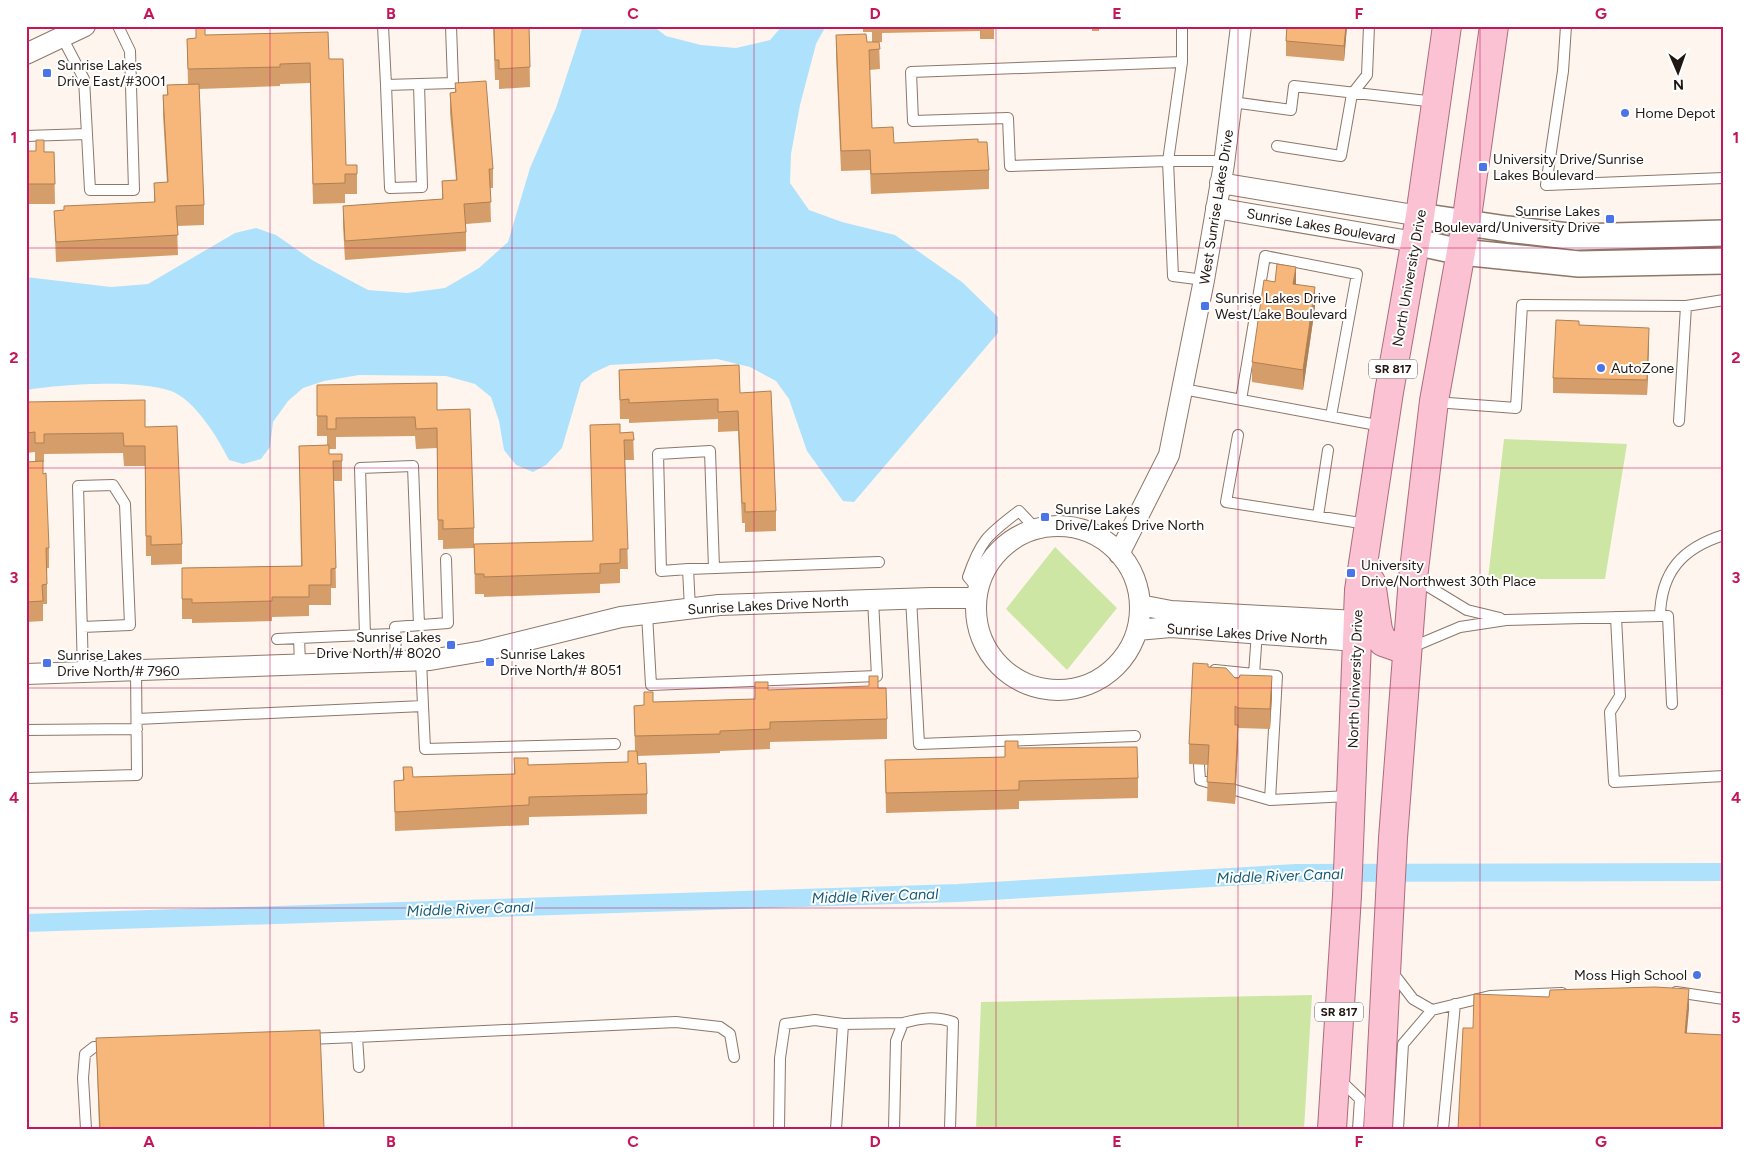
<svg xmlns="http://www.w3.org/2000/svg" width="1750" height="1155" font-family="Figtree,sans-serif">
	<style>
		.green { fill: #cde6a4 }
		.water { fill: #aee2fc }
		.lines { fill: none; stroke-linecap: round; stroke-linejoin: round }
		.canal { stroke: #aee2fc; stroke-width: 18 }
		.service-casing { stroke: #8d7769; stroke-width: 12 }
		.minor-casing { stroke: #8d7769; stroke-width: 22 }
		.tertiary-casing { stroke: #8d7769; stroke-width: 28 }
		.primary-casing { stroke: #ac6c7d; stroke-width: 30 }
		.service { stroke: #fff; stroke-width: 10 }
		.minor { stroke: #fff; stroke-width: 20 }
		.tertiary { stroke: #fff; stroke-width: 25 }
		.primary { stroke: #fbc2d3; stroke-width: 28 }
		.wall { fill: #d59d69 }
		.shaded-wall { fill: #ae8055 }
		.building { fill: #f8b77a; stroke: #ae8055 }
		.grid { fill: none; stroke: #c2185b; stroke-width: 1; stroke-opacity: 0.55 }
		.poi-dot { fill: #4a74e7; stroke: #fff; stroke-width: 2 }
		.labels { text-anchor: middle; stroke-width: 4; stroke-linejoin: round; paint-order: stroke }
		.shield { fill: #fff; stroke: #635d59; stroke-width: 1 }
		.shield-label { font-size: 12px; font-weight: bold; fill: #201712 }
		.poi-label { font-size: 14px; fill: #201712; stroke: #fff; text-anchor: start }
		.street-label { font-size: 14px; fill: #201712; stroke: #fff }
		.water-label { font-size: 15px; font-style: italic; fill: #105b78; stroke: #fff }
		.neatline { fill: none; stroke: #c2185b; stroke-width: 2 }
		.grid-label { font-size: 16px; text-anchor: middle; font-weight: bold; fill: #c2185b }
	</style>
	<rect width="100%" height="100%" fill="#fef5ee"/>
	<path class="green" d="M1504,439L1627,444L1605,579H1488Z
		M1055,547L1117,608L1067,670L1006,609Z
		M1312,995L1304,1129H976L981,1002Z"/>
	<path class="water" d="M583,26H653L666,36L701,45L736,48L770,40L782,26H826L816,44L800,105L791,154L790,183L809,210L842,222L895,235L962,282L998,317V333L854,502L843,501L807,451L789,399L776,381L750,367L717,359L610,365L593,373L581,383L562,448L546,465L533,472L516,465L504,450L499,421L491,397L475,384L446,376L359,375L324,381L303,388L288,401L273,422L270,447L261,459L243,464L229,460C218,438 195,400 171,391C139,379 61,384 26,390V277L111,287L148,284L235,233L256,228L276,235L312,260L368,290L407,293L445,288L479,268L508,242L530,168L556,108Z"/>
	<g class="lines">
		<path class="canal" d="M26,923L958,893L1296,873L1724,872"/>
		<g class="service-casing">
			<path id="service" d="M383,26L386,85L453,83L451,26
				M1566,26L1563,71L1546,185L1724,178
				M62,37L84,79L90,190H134L130,51L118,26
				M1182,62L911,72L913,121L1008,118L1010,166L1168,161L1182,62V26
				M386,85L390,188L422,187L419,84
				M1232,102L1291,110L1294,86L1436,102
				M26,136L87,134
				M1277,146L1341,156L1352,94L1367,75L1369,26
				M1204,280L1173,276L1168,161H1214L1224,164
				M1686,306L1724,300
				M1183,389L1382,426
				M1241,400L1265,256L1357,274L1331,416
				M1435,402L1516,408L1522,305L1686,306L1679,421
				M1238,435L1226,502L1367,524
				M1318,516L1328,450
				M688,569L661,571L658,454L710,451L714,568
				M1416,579L1467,610L1500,618
				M978,589L968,577C981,539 988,535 1019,511L1036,529
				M911,598L919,744L1135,736
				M690,608L688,569L879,562
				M647,614L651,685L877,676L873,600
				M1660,616H1668L1672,704
				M1616,617L1620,696L1610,712L1614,782L1724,776
				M82,627L130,625L125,504L113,485L78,486L83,672
				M1257,632L1254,674L1277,676L1270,800
				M395,634L365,635L360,468L413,466L419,625
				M299,638L300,664
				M277,639L365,635
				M1410,648L1460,627L1506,620L1660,616C1661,572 1682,548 1724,535
				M396,661L395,627L448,623L446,559
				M1215,670L1254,674
				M423,706L425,749L615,744
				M137,719L423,706L421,660
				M26,730L137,729
				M1199,765L1200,780L1270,800L1349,796
				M26,778L137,775L136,670
				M1393,973L1413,999L1432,1010L1403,1044L1398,1129
				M1676,992L1724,999
				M1432,1010L1490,996L1562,993
				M843,1024L903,1023
				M308,1039L357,1037
				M359,1067L357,1037L676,1022L720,1027L730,1034L734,1057
				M1339,1079L1360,1099L1358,1129
				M86,1129L83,1078L85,1054L94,1047H109
				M779,1129L780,1058L785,1024L815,1020L843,1024L836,1129
				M894,1129L896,1041L903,1023C921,1018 935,1016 953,1022L950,1129
				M1443,1129L1455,1004"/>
		</g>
		<g class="minor-casing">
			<path id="minor" d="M26,54L85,26
				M1220,183L1420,216
				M1216,208L1415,242
				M976 608a82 82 0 1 1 164 0a82 82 0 1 1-164 0Z
				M1119,554L1169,455L1204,280L1224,164L1241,26
				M1140,605L1171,611L1357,621
				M1137,630L1171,627L1356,641
				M26,674L430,660L483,651L621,617L719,605L931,598H976"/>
		</g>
		<g class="tertiary-casing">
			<path id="tertiary" d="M1420,216L1507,229L1577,237L1724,233
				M1415,242L1461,252L1579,264L1724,261"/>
		</g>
		<g class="primary-casing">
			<path id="primary" d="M1371,582L1378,630L1383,642L1406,650
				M1332,1129L1347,896L1359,590L1389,392L1420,216L1447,26
				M1378,1129L1393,838L1413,578L1434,401L1466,224L1494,26"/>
		</g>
		<use href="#service" class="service"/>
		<use href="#minor" class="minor"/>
		<use href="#tertiary" class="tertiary"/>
		<use href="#primary" class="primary"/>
	</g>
	<path class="wall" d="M196,26L205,35L329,59L346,165H357V194H345V203L313,204L310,83L280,84V86L199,89L204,205V225L177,226L178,255L56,262L54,211L154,202V183H167L163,115V95H167V85L188,84L187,39L196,38Z
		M493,26H529L530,87L499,89V80H495Z
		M863,26H994V39H980V31L882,33V42H879L880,69L869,70L872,128L894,143L978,142L989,170V189L871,194L870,170L841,171L836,55V35L867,42H872V32H863Z
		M1092,26H1099V31H1092Z
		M1287,26H1347L1344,61L1286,56V41Z
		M455,83L493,169V188H490L491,222L466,224V251L345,260L343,226V206L442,199V181L456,180L450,113V93L455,92Z
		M26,151L54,152L55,204H26Z
		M1296,284L1315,307L1303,390L1252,382V362Z
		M1579,325L1649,343L1647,395L1553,393V378Z
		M619,370L740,393L776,511V531L745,532V523H742L738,431L718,432V419L629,423V419H620Z
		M317,385L437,410L474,528V548L443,549V540H438L437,448L416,449L415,436L336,437V449H329V454H342V481H334L336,588H331V605H309V616L272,617V621L192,623V619H182V568L301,566L299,446L327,445V436H317Z
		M26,402L145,427L182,544V564L151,565V556H146L145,466H124L123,453L44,454V462H43V474L49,548V568H47V604H43V621L26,622V462H35V452L26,453Z
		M590,425L620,433L633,432L634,460H625L628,569H620V583L600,584V593L484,597V594H475L474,544L593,541Z
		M1208,667L1235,678L1272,696L1270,729L1238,728V744L1235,804L1207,801L1208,765L1189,764V744Z
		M755,682L768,690L878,688L887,719V739L770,742V749L720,751V753L637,756L638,764L647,794V814L529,817V825L395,831L394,781L403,780V767L413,777L514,774V758L528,765L628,762L635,751L634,706L644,705V692L653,702L755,699Z
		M1018,748L1138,778V798L1019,801V809L886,813L885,760L1005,757Z
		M96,1038L324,1129H99Z"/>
	<path class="shaded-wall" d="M1346,26H1347L1344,61V46Z
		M1296,267V287L1293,284Z
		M1315,287V307L1303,390V370Z
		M1649,328V343L1647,395V380Z
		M1272,676V696L1270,729V709Z
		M1238,725V744L1235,804V784Z
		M1689,989V1009L1685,1053V1033Z"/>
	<path class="building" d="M196,26H205V35L328,32L329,59H343L346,165H357V174H345V183L313,184L310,63L280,64V67L188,69L187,39L196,38Z
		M494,26H529L530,67L499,69V60H495Z
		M1287,26H1346L1344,46L1286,41Z
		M866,34L867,42H879L880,49L869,50L872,128L893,127L894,143L978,139V142H987L989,170L871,174L870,150L841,151L836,35Z
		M486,81L493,169H489L491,202L464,204L466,232L345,241L343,206L443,199L442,181L457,180L450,93L456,92L455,83Z
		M199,84L204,205L176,206L178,235L56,242L54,211L64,210V206L155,202L154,183L168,182L163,95H168L167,85Z
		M36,140H44V152H54L55,184H26V151H36Z
		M1277,264L1296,267L1293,284L1315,287L1303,370L1252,362L1264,280L1275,282Z
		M1556,320L1579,321V325L1649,328L1647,380L1553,378Z
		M739,365L740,393L771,391L776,511L745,512V503H742L738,411L718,412V399L629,403V399L620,400L619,370Z
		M437,383V410L470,409L474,528L443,529V520H438L437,428L416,429L415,417L336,418V429H327V416H317V385Z
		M145,400V427L177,426L182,544L151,545V536H146L145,446H124L123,433L44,434V443H35V432L26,433V402Z
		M620,424V433L633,432L634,440H624L628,549H620V563L600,564V573L484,577V574H475L474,544L593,541L590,425Z
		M329,445V454H342V461H333L336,568L331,569V585H309V597H272V601L192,603V599H182V568L302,566L299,446Z
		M43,461V474L46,473L49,548H46L47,584L42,585L43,601L26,602V462Z
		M1193,663L1208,664V667L1226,668L1235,678H1239L1240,675L1272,676L1270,709L1238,708L1235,706V725H1238L1235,784L1207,782L1209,745L1189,744Z
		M869,676H878V688H886L887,719L770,722V729L720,731V734L635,736L634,706L644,705V692H653V702L755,699V682H768V690L869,686Z
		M1005,741H1018V748L1137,747L1138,778L1019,781V790L886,793L885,760L1005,757Z
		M628,751H637L638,764L646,763L647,794L529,797V805L395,812L394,781L404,780L403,767H412L413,777L515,774L514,758H528V765L628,762Z
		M1655,987L1689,989L1685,1033L1724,1035V1129H1458L1463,1028H1473L1474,994L1549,997L1550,990Z
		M320,1030L324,1129H100L96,1038Z"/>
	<path class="grid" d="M270,26V1129M512,26V1129M754,26V1129M996,26V1129M1238,26V1129M1480,26V1129M26,248H1724M26,468H1724M26,688H1724M26,908H1724"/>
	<g class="poi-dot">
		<rect x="42" y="68" width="10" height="10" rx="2.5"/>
		<circle cx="1625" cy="113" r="5"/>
		<rect x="1478" y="162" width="10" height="10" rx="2.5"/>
		<rect x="1605" y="214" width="10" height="10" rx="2.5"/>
		<rect x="1200" y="301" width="10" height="10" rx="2.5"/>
		<circle cx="1601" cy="368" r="5"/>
		<rect x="1040" y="512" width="10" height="10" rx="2.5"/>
		<rect x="1346" y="568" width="10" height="10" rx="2.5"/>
		<rect x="446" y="640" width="10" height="10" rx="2.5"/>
		<rect x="485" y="657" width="10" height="10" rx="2.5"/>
		<rect x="42" y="658" width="10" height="10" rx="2.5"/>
		<circle cx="1697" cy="975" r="5"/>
	</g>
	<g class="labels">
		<g class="shield">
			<rect x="1369" y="359.5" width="48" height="19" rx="4"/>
			<rect x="1315" y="1002.5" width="48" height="19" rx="4"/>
		</g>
		<g class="shield-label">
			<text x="1393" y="373">SR 817</text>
			<text x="1339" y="1016">SR 817</text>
		</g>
		<g class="poi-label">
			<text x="57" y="70">Sunrise Lakes<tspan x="57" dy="16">Drive East/#3001</tspan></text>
			<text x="1635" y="118">Home Depot</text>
			<text x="1493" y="164">University Drive/Sunrise<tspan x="1493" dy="16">Lakes Boulevard</tspan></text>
			<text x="1600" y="216" text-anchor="end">Sunrise Lakes<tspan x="1600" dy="16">Boulevard/University Drive</tspan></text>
			<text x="1215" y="303">Sunrise Lakes Drive<tspan x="1215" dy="16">West/Lake Boulevard</tspan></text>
			<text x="1611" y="373">AutoZone</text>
			<text x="1055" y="514">Sunrise Lakes<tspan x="1055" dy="16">Drive/Lakes Drive North</tspan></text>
			<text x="1361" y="570">University<tspan x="1361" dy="16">Drive/Northwest 30th Place</tspan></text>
			<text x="441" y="642" text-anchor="end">Sunrise Lakes<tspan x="441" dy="16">Drive North/# 8020</tspan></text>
			<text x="500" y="659">Sunrise Lakes<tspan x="500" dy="16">Drive North/# 8051</tspan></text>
			<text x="57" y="660">Sunrise Lakes<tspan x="57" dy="16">Drive North/# 7960</tspan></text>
			<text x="1687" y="980" text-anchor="end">Moss High School</text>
		</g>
		<g class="street-label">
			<text transform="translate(1216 207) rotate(-81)" y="5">West Sunrise Lakes Drive</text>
			<text transform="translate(1321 226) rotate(10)" y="5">Sunrise Lakes Boulevard</text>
			<text transform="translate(1409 278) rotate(-80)" y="5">North University Drive</text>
			<text transform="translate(768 605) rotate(-3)" y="5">Sunrise Lakes Drive North</text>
			<text transform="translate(1247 634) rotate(4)" y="5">Sunrise Lakes Drive North</text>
			<text transform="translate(1355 679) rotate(-88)" y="5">North University Drive</text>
		</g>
		<g class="water-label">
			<text transform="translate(1280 876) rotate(-2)" y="5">Middle River Canal</text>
			<text transform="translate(875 896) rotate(-2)" y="5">Middle River Canal</text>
			<text transform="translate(470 909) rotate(-2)" y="5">Middle River Canal</text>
		</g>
	</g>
	<rect width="1750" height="1155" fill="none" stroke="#ffffff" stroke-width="55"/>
	<g transform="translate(1678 72) rotate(178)" stroke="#ffffff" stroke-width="4" paint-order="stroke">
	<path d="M0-4L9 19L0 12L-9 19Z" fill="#201712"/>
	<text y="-8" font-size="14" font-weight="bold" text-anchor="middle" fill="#201712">N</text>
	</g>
	<rect x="28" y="28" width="1694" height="1100" class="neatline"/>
	<g class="grid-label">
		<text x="149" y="19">A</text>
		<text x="391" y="19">B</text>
		<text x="633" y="19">C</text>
		<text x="875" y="19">D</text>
		<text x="1117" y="19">E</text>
		<text x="1359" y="19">F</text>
		<text x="1601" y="19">G</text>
		<text x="14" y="143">1</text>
		<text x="1736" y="143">1</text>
		<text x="14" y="363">2</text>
		<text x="1736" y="363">2</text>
		<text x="14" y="583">3</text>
		<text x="1736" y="583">3</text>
		<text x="14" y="803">4</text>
		<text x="1736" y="803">4</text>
		<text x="14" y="1023">5</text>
		<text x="1736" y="1023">5</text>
		<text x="149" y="1147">A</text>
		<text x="391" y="1147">B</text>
		<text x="633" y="1147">C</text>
		<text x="875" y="1147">D</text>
		<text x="1117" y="1147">E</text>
		<text x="1359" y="1147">F</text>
		<text x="1601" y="1147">G</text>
	</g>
</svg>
